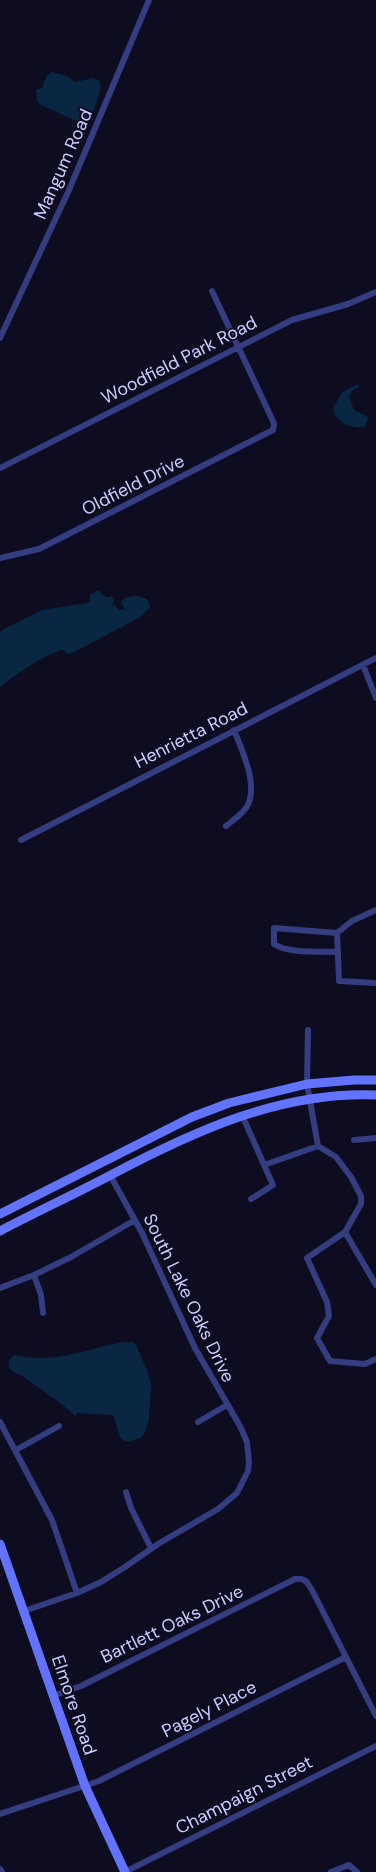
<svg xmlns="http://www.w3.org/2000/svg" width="376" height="1872" font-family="'DM Sans',sans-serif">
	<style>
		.water { fill: #092642 }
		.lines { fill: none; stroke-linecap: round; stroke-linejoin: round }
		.street { stroke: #353d81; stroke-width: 6 }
		.secondary { stroke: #6274ff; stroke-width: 9 }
		.labels { text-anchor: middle; stroke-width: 4; stroke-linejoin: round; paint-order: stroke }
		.street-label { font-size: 18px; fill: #cbcdff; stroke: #0d0c20 }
	</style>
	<rect width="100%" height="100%" fill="#0d0c20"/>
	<path class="water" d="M52,72L67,76L75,82L93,78L99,80L101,88C96,99 94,124 78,122L41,105L37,101L36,90L42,88L47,75Z
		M358,384L359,387L352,391L349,397L354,410L367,416L368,419L364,427C351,429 335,422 333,408L342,392Z
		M98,590L107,598L111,596L114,600L112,604L120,610L124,609L121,602C128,594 139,595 148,600L150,608L139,618L74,652L68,654L62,650C43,656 16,674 0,687V633L2,630L42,610L88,603L90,600V595Z
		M122,1342H132L136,1345L148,1372L151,1384L149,1420L144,1434L142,1437L129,1442L121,1439L113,1415L77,1413L75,1416C71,1410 34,1384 25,1378C21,1375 15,1374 11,1370C8,1367 8,1364 9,1360L14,1355C53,1364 85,1350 122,1342Z"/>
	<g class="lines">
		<path class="street" d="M0,338L69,190L149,0
			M0,468L292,320L348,304L376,292
			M0,558L39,549L273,430L274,424L272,419L212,291
			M363,665L376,698
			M226,826C232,821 241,815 246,808C260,787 242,751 234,730
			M21,840L376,658
			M337,933L339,981L376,983
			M338,952C320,951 289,954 274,944V928L337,933L352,921L376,910
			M308,1030L307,1084L318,1146L336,1157L351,1177L361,1196V1204L345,1232L307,1258L327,1302L329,1316L317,1338L330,1361L365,1364L376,1359
			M242,1115L273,1185L251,1199
			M354,1140L376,1138
			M264,1165L318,1146
			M345,1232L376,1285
			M34,1275L41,1295L43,1313
			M0,1288L34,1275L71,1257L135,1220
			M0,1422L52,1520L77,1593
			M198,1422L227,1405
			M16,1450L59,1426
			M126,1492L131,1508L151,1548
			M24,1611L77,1593L101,1582L125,1567L158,1544L218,1509L237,1493L248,1471L249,1462L247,1442L240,1426L195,1348L142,1233L110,1175
			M53,1696L81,1686L295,1579C306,1577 308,1584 313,1592L376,1716
			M0,1814L99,1781L346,1657
			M0,1869L2,1872
			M125,1872L376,1746
			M331,1872L349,1865L357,1872"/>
		<path class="secondary" d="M0,1214L192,1117L229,1103L307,1084L354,1080H376
			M0,1231C36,1212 73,1195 109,1176C192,1132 280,1091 376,1095
			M0,1544L85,1786L125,1872"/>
	</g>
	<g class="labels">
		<g class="street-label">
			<text transform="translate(63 164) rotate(-66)" y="6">Mangum Road</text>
			<text transform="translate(179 360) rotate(-27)" y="6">Woodfield Park Road</text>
			<text transform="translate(133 485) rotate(-27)" y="6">Oldfield Drive</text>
			<text transform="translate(191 735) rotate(-27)" y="6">Henrietta Road</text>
			<text transform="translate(189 1298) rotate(64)" y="6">South Lake Oaks Drive</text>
			<text transform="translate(172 1624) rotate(-26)" y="6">Bartlett Oaks Drive</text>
			<text transform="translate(74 1705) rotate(71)" y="6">Elmore Road</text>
			<text transform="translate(209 1709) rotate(-27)" y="6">Pagely Place</text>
			<text transform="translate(244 1795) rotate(-27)" y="6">Champaign Street</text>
		</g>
	</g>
</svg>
